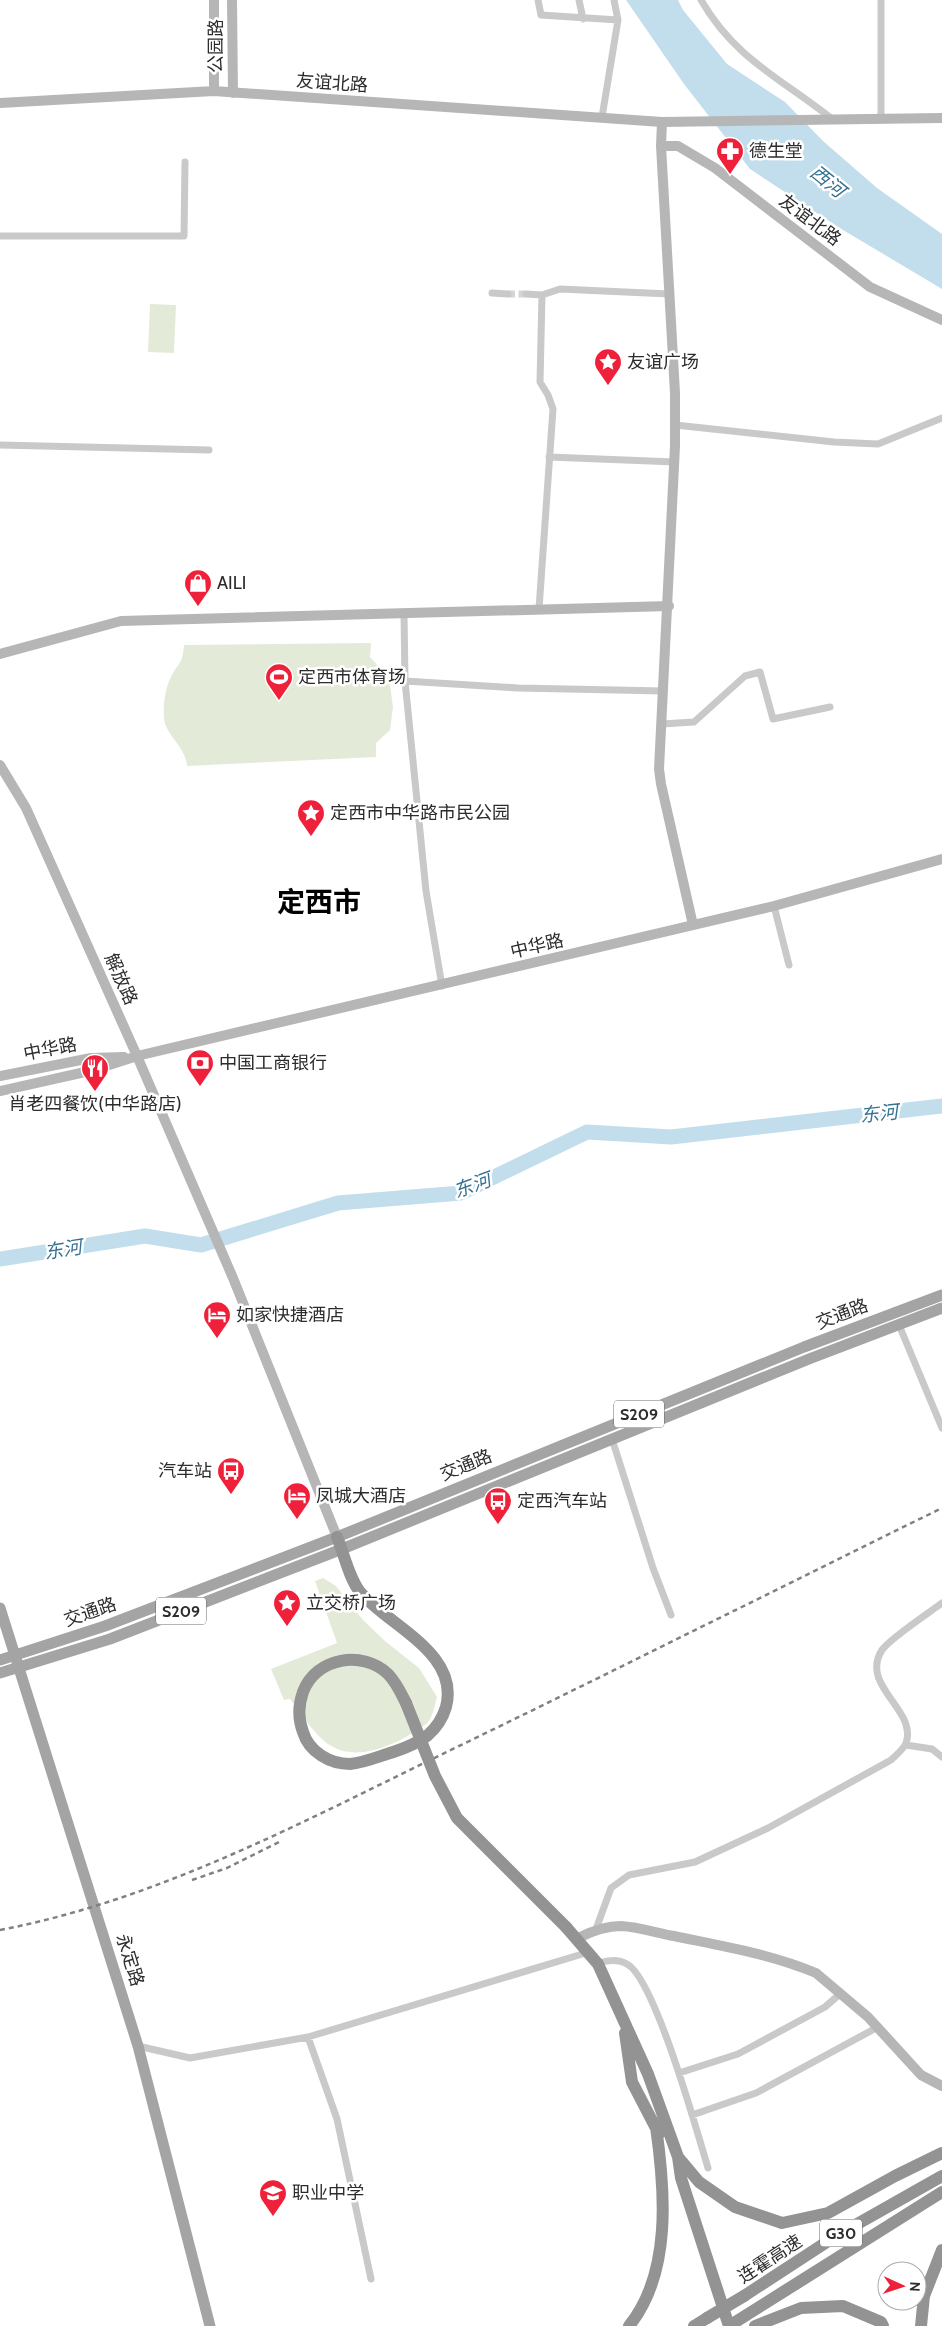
<svg xmlns="http://www.w3.org/2000/svg" width="942" height="2326" font-family="Cabin,'Noto Sans SC',sans-serif">
	<style>
		.green { fill: #e3ebd8 }
		.water { fill: #c2deec }
		.lines { fill: none; stroke-linecap: round; stroke-linejoin: round }
		.river { stroke: #c2deec; stroke-width: 15 }
		.street-tunnel { stroke: #d5d5d5; stroke-width: 7; stroke-dasharray: 7 3.5; stroke-linecap: butt }
		.street { stroke: #c9c9c9; stroke-width: 7 }
		.secondary { stroke: #b6b6b6; stroke-width: 10 }
		.primary { stroke: #a4a4a4; stroke-width: 11 }
		.highway { stroke: #939393; stroke-width: 12 }
		.rail { stroke: #818181; stroke-width: 2.5; stroke-dasharray: 5 4; stroke-linecap: butt }
		.highway-bridge { stroke: #939393; stroke-width: 12 }
		.labels { text-anchor: middle; stroke-width: 5; stroke-linejoin: round; paint-order: stroke }
		.shield { fill: #fff; stroke: #6b6b6b; stroke-width: 1 }
		.shield-label { font-size: 16px; font-weight: bold; fill: #2c2c2c }
		.street-label { font-size: 18px; fill: #2c2c2c; stroke: #fff }
		.poi-label { font-size: 18px; fill: #2c2c2c; stroke: #fff; text-anchor: start }
		.water-label { font-size: 19px; font-style: italic; fill: #367291; stroke: #fff }
		.town-label { font-size: 28px; font-weight: bold; fill: #000; stroke: #fff }
	</style>
	<rect width="100%" height="100%" fill="#fff"/>
	<path class="green" d="M150,304L176,305L174,353L148,352Z
		M371,643L370,657L389,678L393,707L390,730L376,743V757L187,766C186,747 164,733 164,718C163,705 165,688 171,677C179,661 182,666 184,645Z
		M323,1578L336,1586L363,1620L385,1641L419,1668L437,1697C435,1704 433,1716 428,1722C426,1725 419,1728 416,1731C394,1745 359,1761 333,1747C315,1737 302,1714 290,1699L284,1700L271,1669L337,1643L315,1581Z"/>
	<path class="water" d="M626,0H678L683,10L727,64L785,102L823,141L877,188L942,234V289L838,227L750,169L684,84Z"/>
	<g class="lines">
		<path class="river" d="M0,1259L145,1236L201,1245L338,1203L461,1193L587,1132L671,1137L942,1106"/>
		<path class="street-tunnel" d="M508,294H526"/>
		<path class="street" d="M538,0L541,15L618,20
			M579,0L583,19
			M701,0C735,59 782,79 832,119
			M602,117L618,20L614,0
			M881,119V0
			M0,236H184L185,162
			M492,293L508,294
			M526,294L542,295L560,289L669,294
			M675,425L834,442L878,444L942,418
			M0,445L209,450
			M549,457L675,462
			M539,609L553,409L548,395L540,382L542,295
			M404,613L405,681L426,891L442,986
			M405,681L518,688L664,691
			M662,724L694,722L745,676L760,672L773,719L830,707
			M774,906L789,965
			M899,1325L942,1428
			M612,1439L653,1568L671,1615
			M906,1745L932,1749L942,1757
			M596,1929L611,1888L629,1875L695,1862L768,1828L891,1760C896,1755 904,1749 906,1743C918,1710 859,1686 882,1650C889,1639 930,1612 942,1603
			M598,1964C606,1960 618,1959 627,1964C655,1979 697,2132 708,2168
			M308,2037L337,2119L371,2279
			M138,2046L190,2058L308,2037L589,1952
			M679,2073L738,2054L825,2007L841,1993
			M692,2115L756,2093L878,2027"/>
		<path class="secondary" d="M232,0L233,93
			M214,91V0
			M0,103L214,91L662,122L942,118
			M662,122L661,146L675,393V446L659,769L661,784L693,925
			M661,146H678L715,168L870,287L942,320
			M0,654L121,621L669,606
			M0,765L26,808L137,1056L233,1278L337,1537
			M0,1076L91,1058L124,1057
			M0,1091L94,1070L137,1056L774,906L942,859
			M578,1938C592,1931 605,1926 621,1926C639,1927 657,1933 674,1936C722,1946 771,1954 816,1973L868,2017L921,2075L942,2086"/>
		<path class="primary" d="M0,1608L138,2046L210,2326
			M0,1660L105,1626L337,1537L804,1347L942,1295
			M0,1673L110,1639L342,1549L809,1359L942,1308"/>
		<path class="highway" d="M337,1537C344,1554 349,1578 360,1592C389,1626 460,1653 446,1707C443,1717 436,1728 428,1735C417,1744 400,1750 387,1754C375,1758 362,1763 350,1764C330,1764 309,1752 303,1732C298,1719 298,1706 303,1692C316,1657 363,1650 388,1674C396,1682 401,1693 406,1703
			M566,1927L598,1964L648,2074L678,2157L699,2182L735,2207L782,2223L828,2213L895,2176L942,2153
			M625,2033L632,2082L659,2134
			M678,2157L681,2178L729,2326
			M744,2296L836,2236L942,2176
			M629,2326C672,2273 665,2190 656,2127
			M694,2326L707,2318
			M729,2326L942,2192
			M755,2326L801,2308L843,2306L881,2322L883,2326
			M921,2326L924,2296L942,2250"/>
		<path class="rail" d="M192,1880L227,1868L279,1842
			M0,1930C151,1901 287,1830 424,1763C598,1679 769,1593 942,1508"/>
		<path class="highway-bridge" d="M406,1703L435,1776L457,1818L566,1927
			M707,2318L744,2296"/>
	</g>
	<defs>
		<g id="pharmacy-pin" transform="scale(1.4375)"><path d="M0 17L-7.5 6A9.5 9.5 0 1 1 7.5 6Z" fill="#ef213a" stroke="#fff"/><path d="M-2-6h4v4h4v4h-4v4h-4v-4h-4v-4h4Z" fill="#fff"/></g>
		<g id="sight-pin" transform="scale(1.4375)"><path d="M0 17L-7.5 6A9.5 9.5 0 1 1 7.5 6Z" fill="#ef213a" stroke="#fff"/><path d="M0-6L1.8-2.2L6-1.7L2.9 1.2L3.7 5.4L0 3.3L-3.7 5.4L-2.9 1.2L-6-1.7L-1.8-2.2Z" fill="#fff"/></g>
		<g id="shop-pin" transform="scale(1.4375)"><path d="M0 17L-7.5 6A9.5 9.5 0 1 1 7.5 6Z" fill="#ef213a" stroke="#fff"/><path d="M-5-2.5h2.3a2.7 3.5 0 0 1 5.4 0H5L5.5 6h-11ZM-1.5-2.5h3a1.5 2.3 0 0 0-3 0Z" fill="#fff"/></g>
		<g id="stadium-pin" transform="scale(1.4375)"><path d="M0 17L-7.5 6A9.5 9.5 0 1 1 7.5 6Z" fill="#ef213a" stroke="#fff"/><path d="M0-5a6.5 5 0 1 0 0 10a6.5 5 0 1 0 0-10ZM-3.5-1.8h7v3.6h-7Z" fill="#fff"/></g>
		<g id="bank-pin" transform="scale(1.4375)"><path d="M0 17L-7.5 6A9.5 9.5 0 1 1 7.5 6Z" fill="#ef213a" stroke="#fff"/><path d="M-6-4H6V4H-6ZM0-2.3a2.3 2.3 0 1 0 0 4.6a2.3 2.3 0 1 0 0-4.6Z" fill="#fff"/></g>
		<g id="restaurant-pin" transform="scale(1.4375)"><path d="M0 17L-7.5 6A9.5 9.5 0 1 1 7.5 6Z" fill="#ef213a" stroke="#fff"/><path d="M-5-6h1v4h1v-4h1v4h1v-4h1v5L-1.5 .5V6h-2V.5L-5-1ZM5-6V6H3V1.5H1.5Q1.5-4 5-6Z" fill="#fff"/></g>
		<g id="hotel-pin" transform="scale(1.4375)"><path d="M0 17L-7.5 6A9.5 9.5 0 1 1 7.5 6Z" fill="#ef213a" stroke="#fff"/><path d="M-6-4.5h1.5V1H6V5H4.5V3h-9V5H-6ZM-4 0a1.8 1.8 0 1 1 3.6 0ZM.5 0V-2.5h3Q6-2.5 6 0Z" fill="#fff"/></g>
		<g id="bus-pin" transform="scale(1.4375)"><path d="M0 17L-7.5 6A9.5 9.5 0 1 1 7.5 6Z" fill="#ef213a" stroke="#fff"/><path d="M-5-6H5V4H4V6H2V4H-2V6H-4V4H-5ZM-3.5-4V0h7V-4ZM-3.5 1.2v1.5H-2V1.2ZM2 1.2v1.5H3.5V1.2Z" fill="#fff"/></g>
		<g id="school-pin" transform="scale(1.4375)"><path d="M0 17L-7.5 6A9.5 9.5 0 1 1 7.5 6Z" fill="#ef213a" stroke="#fff"/><path d="M0-5L7-2L0 1L-7-2ZM-4 1L0 2.5L4 1V4Q0 6-4 4Z" fill="#fff"/></g>
	</defs>
	<g fill-rule="evenodd">
		<use href="#pharmacy-pin" x="730" y="151"/>
		<use href="#sight-pin" x="608" y="362"/>
		<use href="#shop-pin" x="198" y="583"/>
		<use href="#stadium-pin" x="279" y="677"/>
		<use href="#sight-pin" x="311" y="813"/>
		<use href="#bank-pin" x="200" y="1063"/>
		<use href="#restaurant-pin" x="95" y="1068"/>
		<use href="#hotel-pin" x="217" y="1315"/>
		<use href="#bus-pin" x="231" y="1471"/>
		<use href="#hotel-pin" x="297" y="1496"/>
		<use href="#bus-pin" x="498" y="1501"/>
		<use href="#sight-pin" x="287" y="1603"/>
		<use href="#school-pin" x="273" y="2193"/>
	</g>
	<g class="labels">
		<g class="shield">
			<rect x="614" y="1400.5" width="50" height="27" rx="4"/>
			<rect x="156" y="1597.5" width="50" height="27" rx="4"/>
			<rect x="820" y="2219.5" width="42" height="27" rx="4"/>
		</g>
		<g class="shield-label">
			<text x="639" y="1420">S209</text>
			<text x="181" y="1617">S209</text>
			<text x="841" y="2239">G30</text>
		</g>
		<g class="street-label">
			<text transform="translate(216 46) rotate(-90)" y="6">公园路</text>
			<text transform="translate(332 83) rotate(4)" y="6">友谊北路</text>
			<text transform="translate(810 220) rotate(37)" y="6">友谊北路</text>
			<text transform="translate(537 946) rotate(-13)" y="6">中华路</text>
			<text transform="translate(121 979) rotate(66)" y="6">解放路</text>
			<text transform="translate(50 1049) rotate(-11)" y="6">中华路</text>
			<text transform="translate(842 1314) rotate(-21)" y="6">交通路</text>
			<text transform="translate(466 1465) rotate(-22)" y="6">交通路</text>
			<text transform="translate(90 1612) rotate(-19)" y="6">交通路</text>
			<text transform="translate(130 1960) rotate(73)" y="6">永定路</text>
			<text transform="translate(770 2259) rotate(-33)" y="6">连霍高速</text>
		</g>
		<g class="poi-label">
			<text x="749" y="157">德生堂</text>
			<text x="627" y="368">友谊广场</text>
			<text x="217" y="589">AILI</text>
			<text x="298" y="683">定西市体育场</text>
			<text x="330" y="819">定西市中华路市民公园</text>
			<text x="219" y="1069">中国工商银行</text>
			<text x="95" y="1110" text-anchor="middle">肖老四餐饮(中华路店)</text>
			<text x="236" y="1321">如家快捷酒店</text>
			<text x="212" y="1477" text-anchor="end">汽车站</text>
			<text x="316" y="1502">凤城大酒店</text>
			<text x="517" y="1507">定西汽车站</text>
			<text x="306" y="1609">立交桥广场</text>
			<text x="292" y="2199">职业中学</text>
		</g>
		<g class="water-label">
			<text transform="translate(828 181) rotate(39)" y="7">西河</text>
			<text transform="translate(879 1113) rotate(-6)" y="7">东河</text>
			<text transform="translate(472 1185) rotate(-20)" y="7">东河</text>
			<text transform="translate(63 1249) rotate(-9)" y="7">东河</text>
		</g>
		<g class="town-label">
			<text x="319" y="912">定西市</text>
		</g>
	</g>
	<g transform="translate(902 2286) rotate(93)"><circle r="24" fill="#ffffff" stroke="#ababab"/>
	<path d="M0-4L9 19L0 12L-9 19Z" fill="#ef213a"/>
	<text y="-8" font-size="14" font-weight="bold" text-anchor="middle" fill="#2c2c2c">N</text>
	</g>
</svg>
